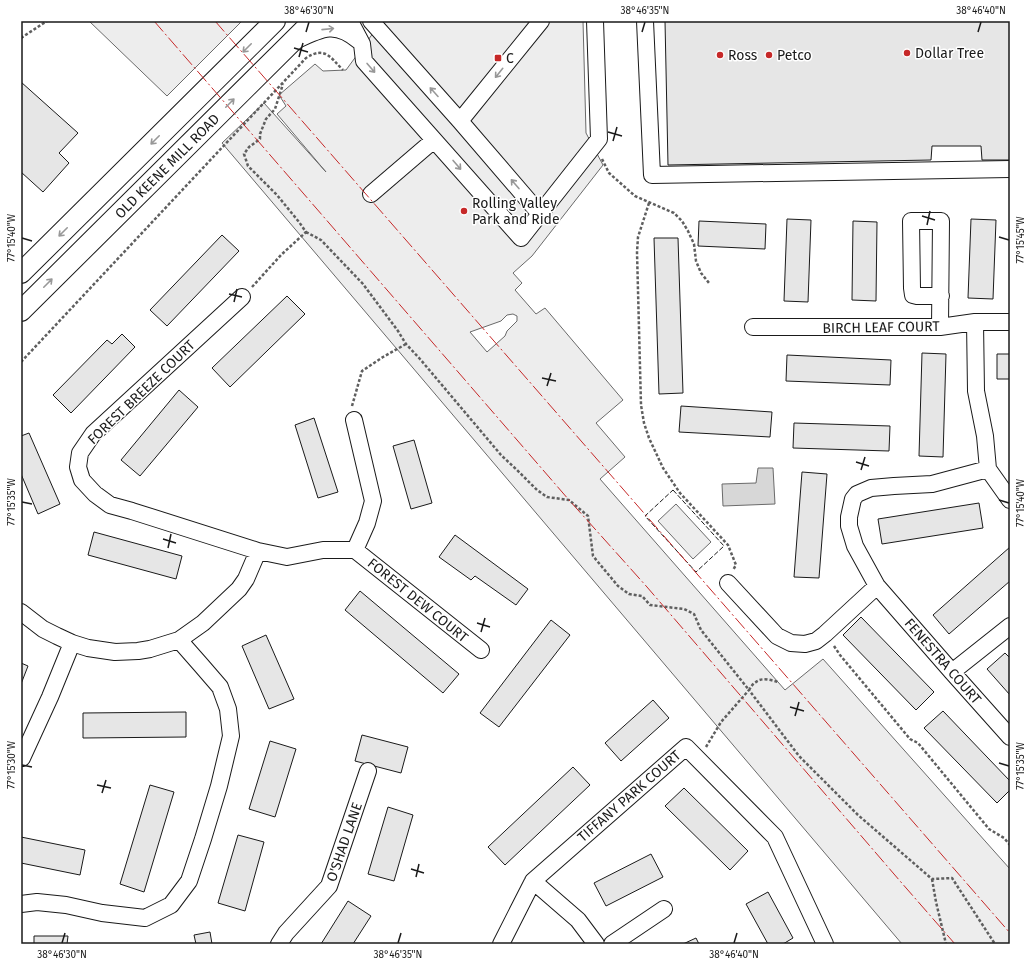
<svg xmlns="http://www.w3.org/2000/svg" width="1031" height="965" font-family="'Fira Sans',sans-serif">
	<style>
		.built { fill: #ededed; stroke: #6a6a6a; fill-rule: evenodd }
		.water { fill: #d7d7d7; stroke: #6a6a6a }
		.building { fill: #e6e6e6; stroke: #1a1a1a }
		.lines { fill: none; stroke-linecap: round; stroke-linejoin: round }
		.minor-casing { stroke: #1a1a1a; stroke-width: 18 }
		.major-casing { stroke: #1a1a1a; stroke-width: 22 }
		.path { stroke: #5f5f5f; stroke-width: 2.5; stroke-dasharray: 3 2; stroke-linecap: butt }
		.minor { stroke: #fff; stroke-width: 16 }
		.major { stroke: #fff; stroke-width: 20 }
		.fence { stroke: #1a1a1a; stroke-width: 1; stroke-dasharray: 5 2; stroke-linecap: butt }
		.power { stroke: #c62828; stroke-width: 1; stroke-dasharray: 14 3 2 3; stroke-linecap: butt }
		.oneway { stroke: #989898 }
		.ticks { fill: none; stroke: #1a1a1a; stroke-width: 1.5 }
		.poi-dot { fill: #c62828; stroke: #fff; stroke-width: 1.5 }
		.labels { text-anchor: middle; stroke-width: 3; stroke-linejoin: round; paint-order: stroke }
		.poi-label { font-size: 14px; fill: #1a1a1a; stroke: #fff; text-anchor: start }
		.street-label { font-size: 14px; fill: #1a1a1a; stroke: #fff }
		.neatline { fill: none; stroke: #1a1a1a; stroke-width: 1.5 }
		.ticks-label { font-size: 10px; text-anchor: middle; fill: #1a1a1a }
	</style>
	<rect width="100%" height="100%" fill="#fff"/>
	<path class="built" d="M89,21H242L167,96Z
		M382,21H583L586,133L603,165L532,256L513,273L522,283L515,290L536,314L545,308L623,400L596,423L625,457L600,479L785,690L823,659L1010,869V944H902L222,143L264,103L326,172L277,114L286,106L279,95L315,64L323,71L346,70ZM513,314L517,316V321L507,331L505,336L487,352L470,332L501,321L507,315Z
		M676,504L711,542L693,559L658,521Z"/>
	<path class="water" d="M758,468H773L775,504L723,506L722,484L756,483Z"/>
	<path class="building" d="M665,21H1010V160H982L981,146H932L931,160L668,165Z
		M21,82L78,133L59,153L69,163L43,192L21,172Z
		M787,219L811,220L808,302L784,301Z
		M971,219L996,220L993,299L968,298Z
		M699,221L766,224L765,249L698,246Z
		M853,221L877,222L876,301L852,300Z
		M222,235L239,251L167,326L150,310Z
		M654,238H678L683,393L659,394Z
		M287,296L305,314L230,387L212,368Z
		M122,334L135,347L71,413L53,395L107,340L112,344Z
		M922,353L946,354L943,457L919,456Z
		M997,354H1010V379H997Z
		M787,355L891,360L890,385L786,381Z
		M179,390L198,407L140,476L121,460Z
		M681,406L772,412L770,437L679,432Z
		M314,418L338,492L318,498L295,425Z
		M794,423L890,426L889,451L793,448Z
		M29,433L60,504L38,514L21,474V436Z
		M414,440L432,503L411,509L393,446Z
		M802,472L827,474L819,578L794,577Z
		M979,503L983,528L882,544L878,519Z
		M94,532L182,556L176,579L88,555Z
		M455,535L528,589L516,605L475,576L471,580L439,557Z
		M1010,547V581L949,634L933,615Z
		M360,591L459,674L443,693L345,610Z
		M861,617L934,692L916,710L843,635Z
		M551,620L570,635L499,727L480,713Z
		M266,635L294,699L269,709L242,646Z
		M1005,653L1010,658V695L987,669Z
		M21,663L28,666L21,684Z
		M653,700L669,718L621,761L605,743Z
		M943,711L1010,781V790L997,803L924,728Z
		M186,712V737L83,738V713Z
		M362,735L408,747L401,773L355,761Z
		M270,741L296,749L275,817L249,809Z
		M573,767L590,785L505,865L488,847Z
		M150,785L174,792L144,892L120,884Z
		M684,788L748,851L730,870L665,806Z
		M388,807L413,815L394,881L368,874Z
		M238,835L264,842L245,911L218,903Z
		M21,837L85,850L80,875L21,863Z
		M651,854L663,877L606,906L594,883Z
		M768,892L793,938L783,944H768L746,904Z
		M348,901L371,916L353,944H321Z
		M210,932L212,944H196L194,935Z
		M34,936H68L67,944H34Z
		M696,938L699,944H683Z"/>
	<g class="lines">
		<g class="minor-casing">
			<path id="minor" d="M349,21L352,25L362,44L364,61L521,238L599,139L595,21
				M371,21L460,121L540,214
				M645,21L652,175L1010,169
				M297,40C322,28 336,21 359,41
				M460,121L541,21
				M371,194L434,140
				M242,297L93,434L80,453L78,467L82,480L95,494L110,505L132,511L258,551
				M975,322L976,391L985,436L988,469L1010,500
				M753,327H940L975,322H1010
				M940,327L941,221H911L912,288L913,295L917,296H941
				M354,420L373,501L367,523L355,550
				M988,469L932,484L894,486L871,488L857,494L853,499L849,517V526L855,546L877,586L952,672L1010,737
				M355,550L481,650
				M728,583L777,636L791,643L805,644L816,641L825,634L877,586
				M21,612L43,629L57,636L72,643L88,648L115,652L138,651L150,649L179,640L203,623L239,589L246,579L258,551L287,557L323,550H355
				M952,672L1010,626
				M22,758L50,697L72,643
				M533,881L578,920L596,944
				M21,904L37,902L66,905L102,913L145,918L171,905L189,881L203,839L219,786L231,736L228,709L220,687L201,665L179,640
				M279,944L286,933L329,886L368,771
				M501,944L533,881L686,747L775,837L825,944
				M612,944L664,909"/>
		</g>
		<g class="major-casing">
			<path id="major" d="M21,273L275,21
				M21,311L313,21"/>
		</g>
		<path class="path" d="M21,38L47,21
			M602,159L609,173L635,196L674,213L682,221L688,231L694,244L696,261L701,273L709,283
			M649,203L638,237L637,252L641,405L644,423L649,438L663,468L680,493L728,545L736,565L733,570
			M306,232L321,240L363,284L398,331L406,344L420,359L501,455L517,470L537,490L547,497L569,500L588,516L593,556L618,586L629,594L642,596L650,605L684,609L694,614L701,630L749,690C751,687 753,683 756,682C762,677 771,680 778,682
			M252,287L281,255L306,232L299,222L277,195L248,166L244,154L249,147L260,139V134L266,119L275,109L283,84
			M21,362L306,58C325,46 330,57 343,70
			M352,406L362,371L383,357L406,344
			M834,646L840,655L910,739L918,743L989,829L1004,838L1010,845
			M706,747L721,722L749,690L799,756L858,815L932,879L952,878L995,944
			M932,879L936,902L946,944"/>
		<use href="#minor" class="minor"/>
		<use href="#major" class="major"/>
		<path class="fence" d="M673,490L724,546L696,572L645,516Z"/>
		<path class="power" d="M154,21L569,500L647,587L900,881L955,944
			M215,21L1010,933"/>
	</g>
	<defs><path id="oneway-shaft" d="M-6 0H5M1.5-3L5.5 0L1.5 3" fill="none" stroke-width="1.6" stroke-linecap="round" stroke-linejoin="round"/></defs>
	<g class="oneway">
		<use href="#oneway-shaft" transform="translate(328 29) rotate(-6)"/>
		<use href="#oneway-shaft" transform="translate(247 48) rotate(135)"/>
		<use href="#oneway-shaft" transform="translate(371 68) rotate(49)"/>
		<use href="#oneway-shaft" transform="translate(499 73) rotate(129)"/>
		<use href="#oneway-shaft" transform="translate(434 92) rotate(-132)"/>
		<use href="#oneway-shaft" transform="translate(230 103) rotate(-45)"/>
		<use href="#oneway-shaft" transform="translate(155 140) rotate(135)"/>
		<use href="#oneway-shaft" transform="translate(457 165) rotate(49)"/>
		<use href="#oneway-shaft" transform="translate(515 184) rotate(-131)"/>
		<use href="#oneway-shaft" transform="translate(63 232) rotate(135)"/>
		<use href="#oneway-shaft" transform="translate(48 283) rotate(-45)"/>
	</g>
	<path class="ticks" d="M306,32L309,22M642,32L645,22M978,32L981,22M294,48L308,52M299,57L303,43M608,132L622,136M613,141L617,127M922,216L935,220M927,225L930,211M999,237L1009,240M22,238L32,241M229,294L242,297M234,302L237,289M542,378L556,381M547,386L551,373M856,462L869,466M861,470L865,457M999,500L1009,503M22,502L32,504M163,539L176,543M168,548L171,534M477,623L490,627M481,632L485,618M790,707L804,711M795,716L799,702M999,763L1009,766M22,765L32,767M97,785L111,788M102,793L106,780M411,869L424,873M416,877L419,864M62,943L65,933M398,943L401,933M734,943L737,933"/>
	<g class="poi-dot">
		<circle cx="907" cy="53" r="4"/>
		<circle cx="720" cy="55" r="4"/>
		<circle cx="769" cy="55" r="4"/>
		<rect x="494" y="54" width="8" height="8" rx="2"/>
		<circle cx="464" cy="211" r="4"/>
	</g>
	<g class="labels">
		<g class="poi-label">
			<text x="915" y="58">Dollar Tree</text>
			<text x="728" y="60">Ross</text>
			<text x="777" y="60">Petco</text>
			<text x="506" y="63">C</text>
			<text x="472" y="208">Rolling Valley<tspan x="472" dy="16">Park and Ride</tspan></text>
		</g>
		<g class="street-label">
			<text transform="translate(167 166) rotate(-45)" y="5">OLD KEENE MILL ROAD</text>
			<text transform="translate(881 327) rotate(-1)" y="5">BIRCH LEAF COURT</text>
			<text transform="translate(141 392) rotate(-44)" y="5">FOREST BREEZE COURT</text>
			<text transform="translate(418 600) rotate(39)" y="5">FOREST DEW COURT</text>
			<text transform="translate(943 661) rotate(49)" y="5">FENESTRA COURT</text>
			<text transform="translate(629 796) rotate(-41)" y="5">TIFFANY PARK COURT</text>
			<text transform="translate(344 842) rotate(-71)" y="5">O'SHAD LANE</text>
		</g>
	</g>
	<rect width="1031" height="965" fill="none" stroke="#ffffff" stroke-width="44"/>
	<rect x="22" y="22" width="987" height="921" class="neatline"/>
	<g class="ticks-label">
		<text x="309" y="14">38°46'30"N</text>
		<text x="645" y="14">38°46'35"N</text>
		<text x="981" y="14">38°46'40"N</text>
		<text transform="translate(11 238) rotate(-90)" y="4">77°15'40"W</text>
		<text transform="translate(1020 240) rotate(-90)" y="4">77°15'45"W</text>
		<text transform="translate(11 502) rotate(-90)" y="4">77°15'35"W</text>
		<text transform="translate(1020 503) rotate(-90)" y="4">77°15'40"W</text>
		<text transform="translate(11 765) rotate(-90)" y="4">77°15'30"W</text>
		<text transform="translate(1020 766) rotate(-90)" y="4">77°15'35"W</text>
		<text x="62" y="958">38°46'30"N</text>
		<text x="398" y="958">38°46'35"N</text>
		<text x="734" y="958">38°46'40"N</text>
	</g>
</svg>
